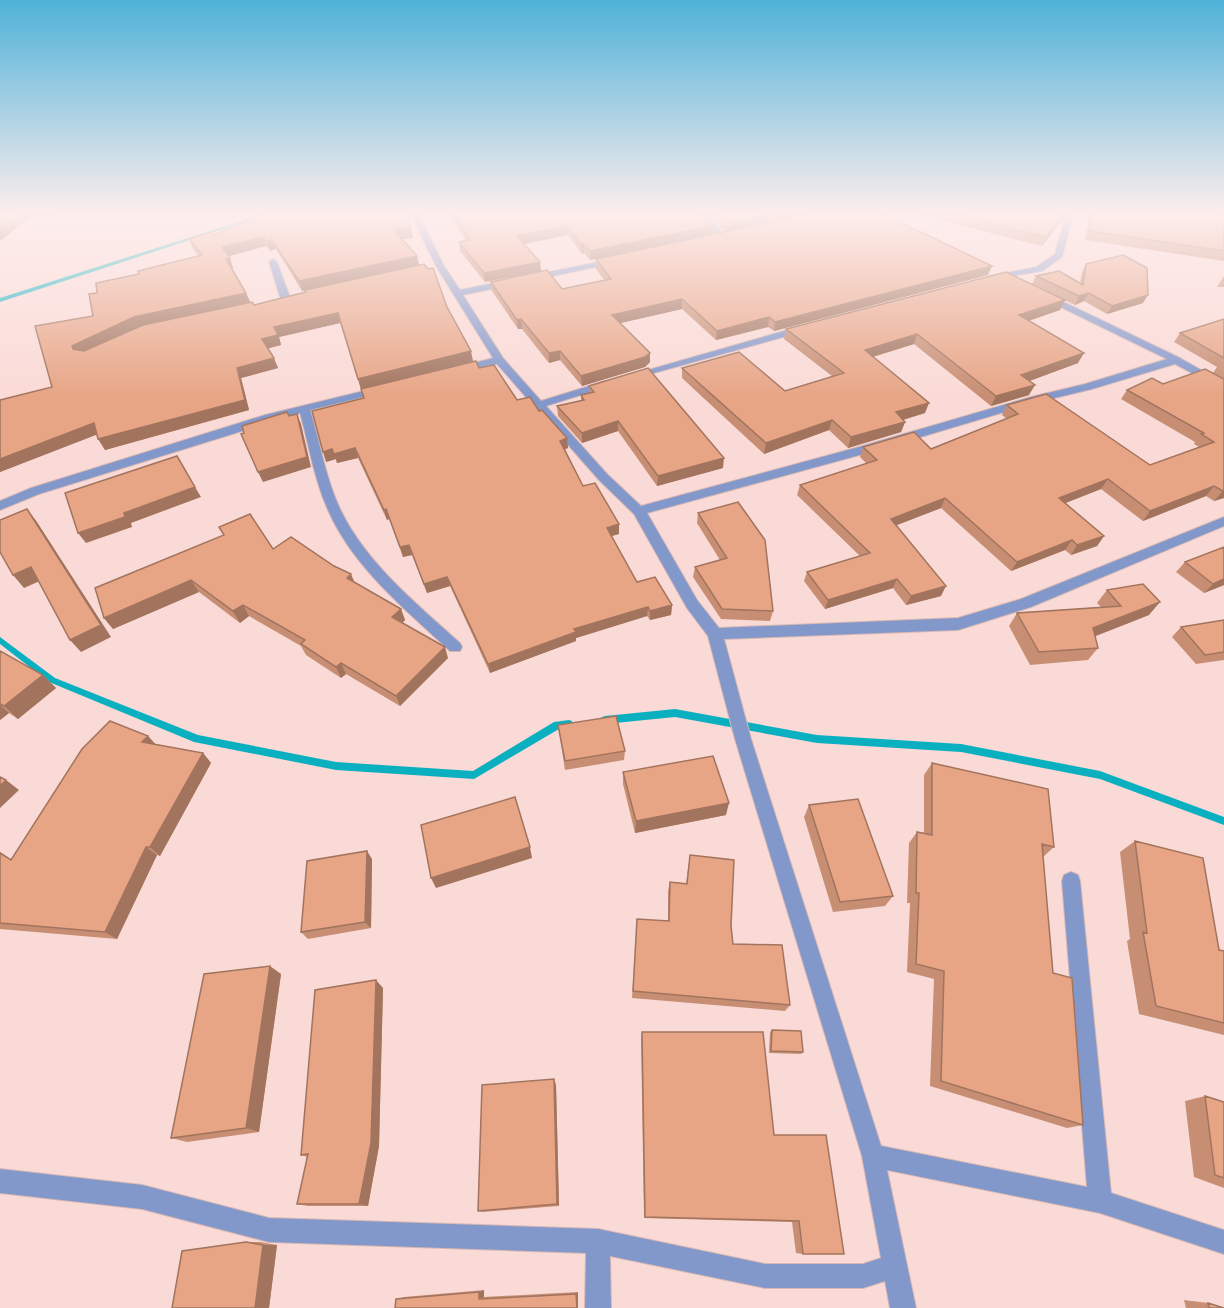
<svg xmlns="http://www.w3.org/2000/svg" width="1224" height="1308" font-family="Manrope,sans-serif">
	<style>
		.lines { fill: none; stroke-linecap: round; stroke-linejoin: round }
		.stream { fill: #0bb0c0; fill-rule: evenodd }
		.minor-casing { stroke: #d7b8b4; stroke-width: 2 }
		.minor { fill: #8297ca; fill-rule: evenodd }
		.wall { fill: #c78e73; fill-rule: evenodd }
		.shaded-wall { fill: #a2745e }
		.building { fill: #e7a586; stroke: #a2745e; stroke-width: 1.5 }
	</style>
	<rect width="100%" height="100%" fill="#fadad6"/>
	<g class="lines">
		<path class="stream" d="M266,213H273L0,302V298Z
			M0,637L55,678L198,735L336,762L473,771L554,722L569,720L572,721L573,724L572,727L559,729L474,779L336,770L194,742L49,682L0,644Z
			M675,709L817,735L961,744L1100,771L1224,817V825L1100,779L961,752L817,743L675,717L605,724L602,723L601,720L602,717L605,716Z"/>
		<g class="minor-casing">
			<path id="minor" d="M410,213H418L444,266L460,290L618,258V262L615,263L463,295L503,358L541,401L605,381H613V385L546,406L607,474L641,506L859,447L1031,397L1085,384L1167,359L1042,298L1040,296L1045,293L1180,358L1224,383V390L1175,364L1092,389L1038,402L867,453L647,513L697,600L719,628L958,618L1021,599L1224,517V526L1031,607L958,630L724,639L751,739L881,1146L1087,1187L1062,881L1064,875L1071,872L1078,875L1080,881L1111,1193L1224,1230V1254L1100,1213L887,1170L916,1308H890L885,1281L863,1288H765L610,1256L611,1308H585L586,1253L269,1242L142,1209L0,1193V1169L142,1185L269,1218L598,1229L765,1264H863L881,1258L862,1156L735,739L708,636L687,608L634,514L599,480L497,364L455,372V368L493,358L436,266Z
				M692,213H701L725,234V238H719Z
				M1066,213H1074L1062,257L1042,271L991,280V276L1036,267L1055,254Z
				M273,259L277,262L291,300L289,302L281,300L269,262Z
				M805,325L810,328L809,330L636,378L632,379L627,376Z
				M380,387L385,390L384,392L310,410C320,443 326,480 341,511C367,564 417,604 460,643L462,647L460,651H450C405,609 353,567 328,510C314,479 309,445 300,413L39,494L0,510V501L31,488L265,415Z"/>
		</g>
		<use href="#minor" class="minor"/>
	</g>
	<path class="wall" d="M0,213H59L54,217H30L0,241Z
		M449,213H699L712,235L590,260L584,253L582,254L568,235L524,244L540,262L541,271L485,282L460,251L459,242L466,241Z
		M705,213H881L988,275L774,331L768,327L716,340L682,309L620,323L650,353V362L645,367L582,386L560,360L549,363L522,329H518L492,291L491,282L562,289L605,281L596,269V259L726,232Z
		M911,213H1065L1062,220L1042,246Z
		M1089,213H1224V261L1085,240Z
		M214,235L413,238L402,239L417,256L419,265L447,307L473,361L361,389L340,323L279,337L281,345L268,348L278,368L241,378L249,410L105,450L97,434L0,472V400L52,387L93,316L97,293L139,274L199,256L193,249L189,239ZM266,246L270,251L276,249L302,291L305,290L306,292L254,305L250,302L246,293L231,268H233L228,256Z
		M1086,264L1143,303L1107,314L1084,301L1075,305L1065,300L1060,310L1029,321L1078,363L1029,381V395L991,406L914,344L873,357L925,413L903,420L905,422L901,432L848,448L829,430L764,454L682,378V368L785,391L832,376L784,339L786,329L1032,284L1036,276L1080,283L1082,272Z
		M1223,277H1224V287H1217Z
		M1224,319V498L1214,501L1206,496L1143,521L1101,489L1065,503L1104,536L1097,546L1071,555L1065,550L1011,571L941,508L896,525L941,596L906,605L893,588L825,609L804,581L807,572L860,556L797,495L800,485L867,464L860,457L863,447L931,449L1007,419L1002,415L1007,405L1150,465L1199,447L1194,444L1195,442L1121,399L1127,390L1163,384L1213,373L1217,367L1174,342L1180,333Z
		M479,368L517,400L539,411L567,438L568,448L565,449L583,486L619,524V534L612,536L637,582L672,605L671,615L650,620L647,616L576,638V641L490,673L450,586L427,593L412,555L403,557L389,519L387,520L358,458L337,463L336,459L326,462Z
		M589,386L723,468L657,486L618,431L582,443L558,416L557,406L581,401V395L589,393Z
		M698,513L773,611L770,621L721,619L693,577L695,567L720,560L697,523Z
		M219,527L354,582L401,609L405,620L402,623L448,658L400,706L346,674L341,678L306,655L301,646L249,616L240,623L199,592L113,629L104,618L224,535Z
		M1224,547V585L1204,593L1176,572L1185,562Z
		M1107,590L1149,615L1095,636L1098,648L1088,660L1030,665L1009,626L1017,613L1101,607L1097,603Z
		M1224,620V660L1196,664L1172,637L1181,627Z
		M0,651L43,675L56,688L18,719L9,713L0,720Z
		M558,725L625,751L624,760L565,770Z
		M148,736L155,744L203,753L211,763L160,856L157,855L117,939L0,929V852L11,860Z
		M932,763L1054,847L1043,857L1053,973L1083,1125L1067,1128L930,1086L934,979L907,972L910,903H907L909,843L917,832L924,833V775Z
		M623,772L726,815L635,833L623,784Z
		M809,805L893,896L885,906L833,912L804,817Z
		M1135,841L1219,950L1224,951V1035L1139,1014L1127,941L1130,939L1120,852Z
		M690,855L731,926L733,944L790,1005L785,1011L632,998L637,919L668,921V891L670,882L686,883Z
		M372,859L371,928L308,939L301,932Z
		M281,974L259,1132L187,1142L171,1138Z
		M383,988L379,1146L368,1206H308L297,1204L307,1157L301,1155Z
		M772,1030L803,1052L801,1054L769,1053L770,1032Z
		M642,1032L774,1135H826L803,1254L796,1253L792,1222L644,1218L641,1038Z
		M556,1085L559,1206L483,1212L478,1211Z
		M1205,1096L1224,1102V1188L1194,1177L1185,1101Z
		M246,1242H260L277,1245L269,1308H172Z
		M484,1290V1297L578,1292V1308L396,1299L404,1297Z
		M1184,1300L1208,1303L1224,1308H1186Z"/>
	<path class="shaded-wall" d="M19,213H28L30,217L0,241V228Z
		M52,213H59L54,217Z
		M773,213H814L726,232L727,223Z
		M1064,213L1062,220L1042,246L1046,237Z
		M567,226L568,235L518,245L517,236Z
		M713,226L712,235L590,260V251Z
		M411,228L413,238L396,240L394,230Z
		M263,237L266,246L226,257L222,247Z
		M272,240L276,249L270,251L266,241Z
		M584,244V253L582,254L581,245Z
		M417,256L419,265L302,291L299,281Z
		M230,258L233,268L229,269L226,259Z
		M540,262L541,271L485,282L484,273Z
		M992,266L988,275L774,331L775,322Z
		M246,293L250,302L78,356L72,346L134,317Z
		M1089,293L1084,301L1075,305L1079,296Z
		M1148,295L1143,303L1107,314L1112,306Z
		M682,299V309L612,325V315Z
		M1065,300L1060,310L1015,325L1019,315Z
		M338,313L340,323L279,337L281,345L266,349L262,339L274,327Z
		M769,317L768,327L716,340L717,331Z
		M521,319L522,329H518L517,320Z
		M917,334L914,344L862,360L865,350Z
		M471,351L473,361L361,389L358,379Z
		M560,351V360L549,363V353Z
		M650,353V362L645,367L582,386L581,376Z
		M1084,353L1078,363L1016,386L1021,375Z
		M274,358L278,368L241,378L249,410L105,450L98,439L237,368Z
		M1035,385L1029,395L991,406L996,396Z
		M929,403L925,413L892,423L896,412Z
		M297,414L301,424L311,467L263,482L258,472Z
		M832,420L829,430L764,454L766,443Z
		M618,421V431L582,443V433Z
		M905,422L901,432L848,448L851,437Z
		M94,423L101,433L0,472V459Z
		M567,438L568,448L561,451L560,441Z
		M355,448L358,458L337,463L336,459L326,462L323,452L332,449Z
		M724,458L723,468L657,486L658,476Z
		M1108,479L1101,489L1053,508L1059,498Z
		M1214,486L1206,496L1143,521L1150,511Z
		M195,487L201,497L131,523L132,527L86,543L78,533L124,513Z
		M1223,491H1224V498L1214,501Z
		M945,498L941,508L887,529L891,519Z
		M27,509L37,522L111,637L81,652L70,640Z
		M386,509L389,519L387,520L384,510Z
		M619,524V534L607,537V528Z
		M1104,536L1097,546L1071,555L1077,545Z
		M1072,540L1065,550L1011,571L1017,562Z
		M409,545L412,555L403,557L400,547Z
		M31,567L42,580L24,588L13,575Z
		M351,574L356,586L347,578Z
		M447,577L450,586L427,593L424,584Z
		M897,579L893,588L825,609L828,600Z
		M1224,579V585L1204,593L1213,584Z
		M191,580L199,592L113,629L104,618Z
		M946,586L941,596L906,605L911,596Z
		M1160,602L1149,615L1083,641L1093,628Z
		M243,605L249,616L240,623L233,611Z
		M672,605L671,615L650,620V611Z
		M648,607L647,616L576,638V641L490,673L488,664L574,629Z
		M401,609L405,620L396,629L392,617Z
		M445,647L448,658L400,706L396,696Z
		M341,663L346,674L341,678L336,667Z
		M43,675L56,688L18,719L4,706Z
		M0,705L9,713L0,720Z
		M148,736L157,746L142,742Z
		M203,753L211,763L160,856L150,847Z
		M6,780L19,790L0,808V786Z
		M729,803L726,815L635,833L636,821Z
		M146,847L157,855L117,939L105,932Z
		M530,847L532,858L436,888L431,878Z
		M367,851L372,859L371,928L365,922Z
		M270,966L281,974L259,1132L246,1128Z
		M376,980L383,988L379,1146L368,1206L359,1204Z
		M554,1079L556,1085L559,1206L557,1204Z
		M263,1245H277L269,1308H255Z
		M484,1290V1297L479,1299V1292Z
		M578,1292V1308H577L576,1294Z"/>
	<path class="building" d="M0,213H19L0,228Z
		M265,213H407L411,228L394,230L417,256L299,281L272,240L266,241L263,237L222,247L230,258L226,259L246,293L134,317L72,346L73,349L84,351L143,325L252,302L254,305L306,292L305,290L424,264L428,269L433,268L447,307L471,351L358,379L338,313L274,327L278,335L262,339L274,358L237,368L245,400L98,439L94,423L0,459V400L52,387L35,326L93,316L89,294L97,293L96,283L139,274L138,271L202,255L189,239L212,232L214,235Z
		M453,213H699L713,226L590,251L584,244L581,245L567,226L517,236L540,262L484,273L459,242L470,240Z
		M716,213H773L727,223Z
		M813,213H881L992,266L775,322L769,317L717,331L682,299L612,315L650,353L645,357L581,376L560,351L549,353L521,319L517,320L491,282L547,270L562,289L611,279L596,259Z
		M950,213H1064L1046,237Z
		M1092,213H1216L1224,215V251L1090,231Z
		M1123,255L1147,268L1148,295L1112,306L1089,293L1079,296L1036,276L1059,271L1083,285L1086,264Z
		M1006,272L1065,300L1019,315L1084,353L1021,375L1035,385L996,396L917,334L865,350L929,403L896,412L905,422L851,437L832,420L766,443L682,368L739,352L785,391L844,373L786,329Z
		M1224,319V358L1180,333Z
		M476,361L479,368L494,365L517,400L530,397L539,411L542,410L567,438L560,441L583,486L595,483L619,524L607,528L637,582L655,577L672,605L650,611L648,607L574,629L576,632L488,664L447,577L424,584L409,545L400,547L386,509L384,510L355,448L334,454L332,449L323,452L312,411L364,398L361,389Z
		M648,368L724,458L658,476L618,421L582,433L557,406L584,400L581,395L594,392L589,386Z
		M1205,369L1224,379V491H1223L1214,486L1150,511L1108,479L1059,498L1104,536L1077,545L1072,540L1017,562L945,498L891,519L946,586L911,596L897,579L828,600L807,572L870,553L800,485L877,460L863,447L914,432L931,449L1018,414L1007,405L1046,394L1150,465L1214,442L1201,434L1204,433L1127,390L1152,378L1163,384Z
		M287,412L289,416L297,414L307,457L258,472L241,434L244,433L242,426Z
		M177,456L195,487L124,513L125,517L78,533L65,493Z
		M738,502L765,540L773,611L722,609L695,567L727,558L698,513Z
		M27,509L101,625L70,640L31,567L13,575L0,552V520Z
		M250,514L273,549L291,537L334,566L351,574L347,578L401,609L392,617L445,647L396,696L341,663L336,667L301,644L305,640L243,605L233,611L191,580L104,618L95,588L224,535L219,527Z
		M1224,547V579L1213,584L1185,562Z
		M1143,584L1160,602L1093,628L1098,648L1039,652L1017,613L1121,606L1107,590Z
		M1224,620V652L1205,655L1181,627Z
		M0,651L43,675L4,706L0,704Z
		M616,716L625,751L565,761L558,725Z
		M110,721L148,736L142,742L203,753L150,847H146L105,932L0,923V853L11,860L82,749Z
		M713,756L729,803L636,821L623,772Z
		M932,763L1048,789L1054,847L1042,844L1053,973L1072,978L1083,1125L941,1081L944,971L916,964L919,893H916L917,832L932,835Z
		M0,777L6,780L0,786Z
		M515,797L530,847L431,878L421,825Z
		M858,799L893,896L840,902L809,805Z
		M1135,841L1203,858L1219,950L1224,951V1023L1156,1006L1143,932L1147,933Z
		M367,851L365,922L301,932L307,861Z
		M690,855L734,860L731,926L733,944L782,945L790,1005L633,991L637,919L669,921L670,882L687,884Z
		M270,966L246,1128L171,1138L204,974Z
		M376,980L371,1143L359,1204H297L308,1154L301,1155L315,990Z
		M772,1030L801,1031L803,1052L771,1051Z
		M642,1032H763L774,1135H826L844,1254H803L799,1221L645,1217Z
		M554,1079L557,1204L478,1211L482,1085Z
		M1205,1096L1224,1102V1178L1215,1175Z
		M246,1242L263,1245L255,1308H172L182,1251Z
		M479,1292V1299L576,1294L577,1308H395L396,1299Z
		M1208,1303L1224,1308H1209Z"/>
	<linearGradient id="sky" x2="0" y2="1"><stop stop-color="#4fb2d8"/><stop offset="0.54" stop-color="#fdeeed"/><stop offset="1" stop-color="#fdeeed" stop-opacity="0"/></linearGradient>
	<rect width="1224" height="396" fill="url(#sky)"/>
</svg>
